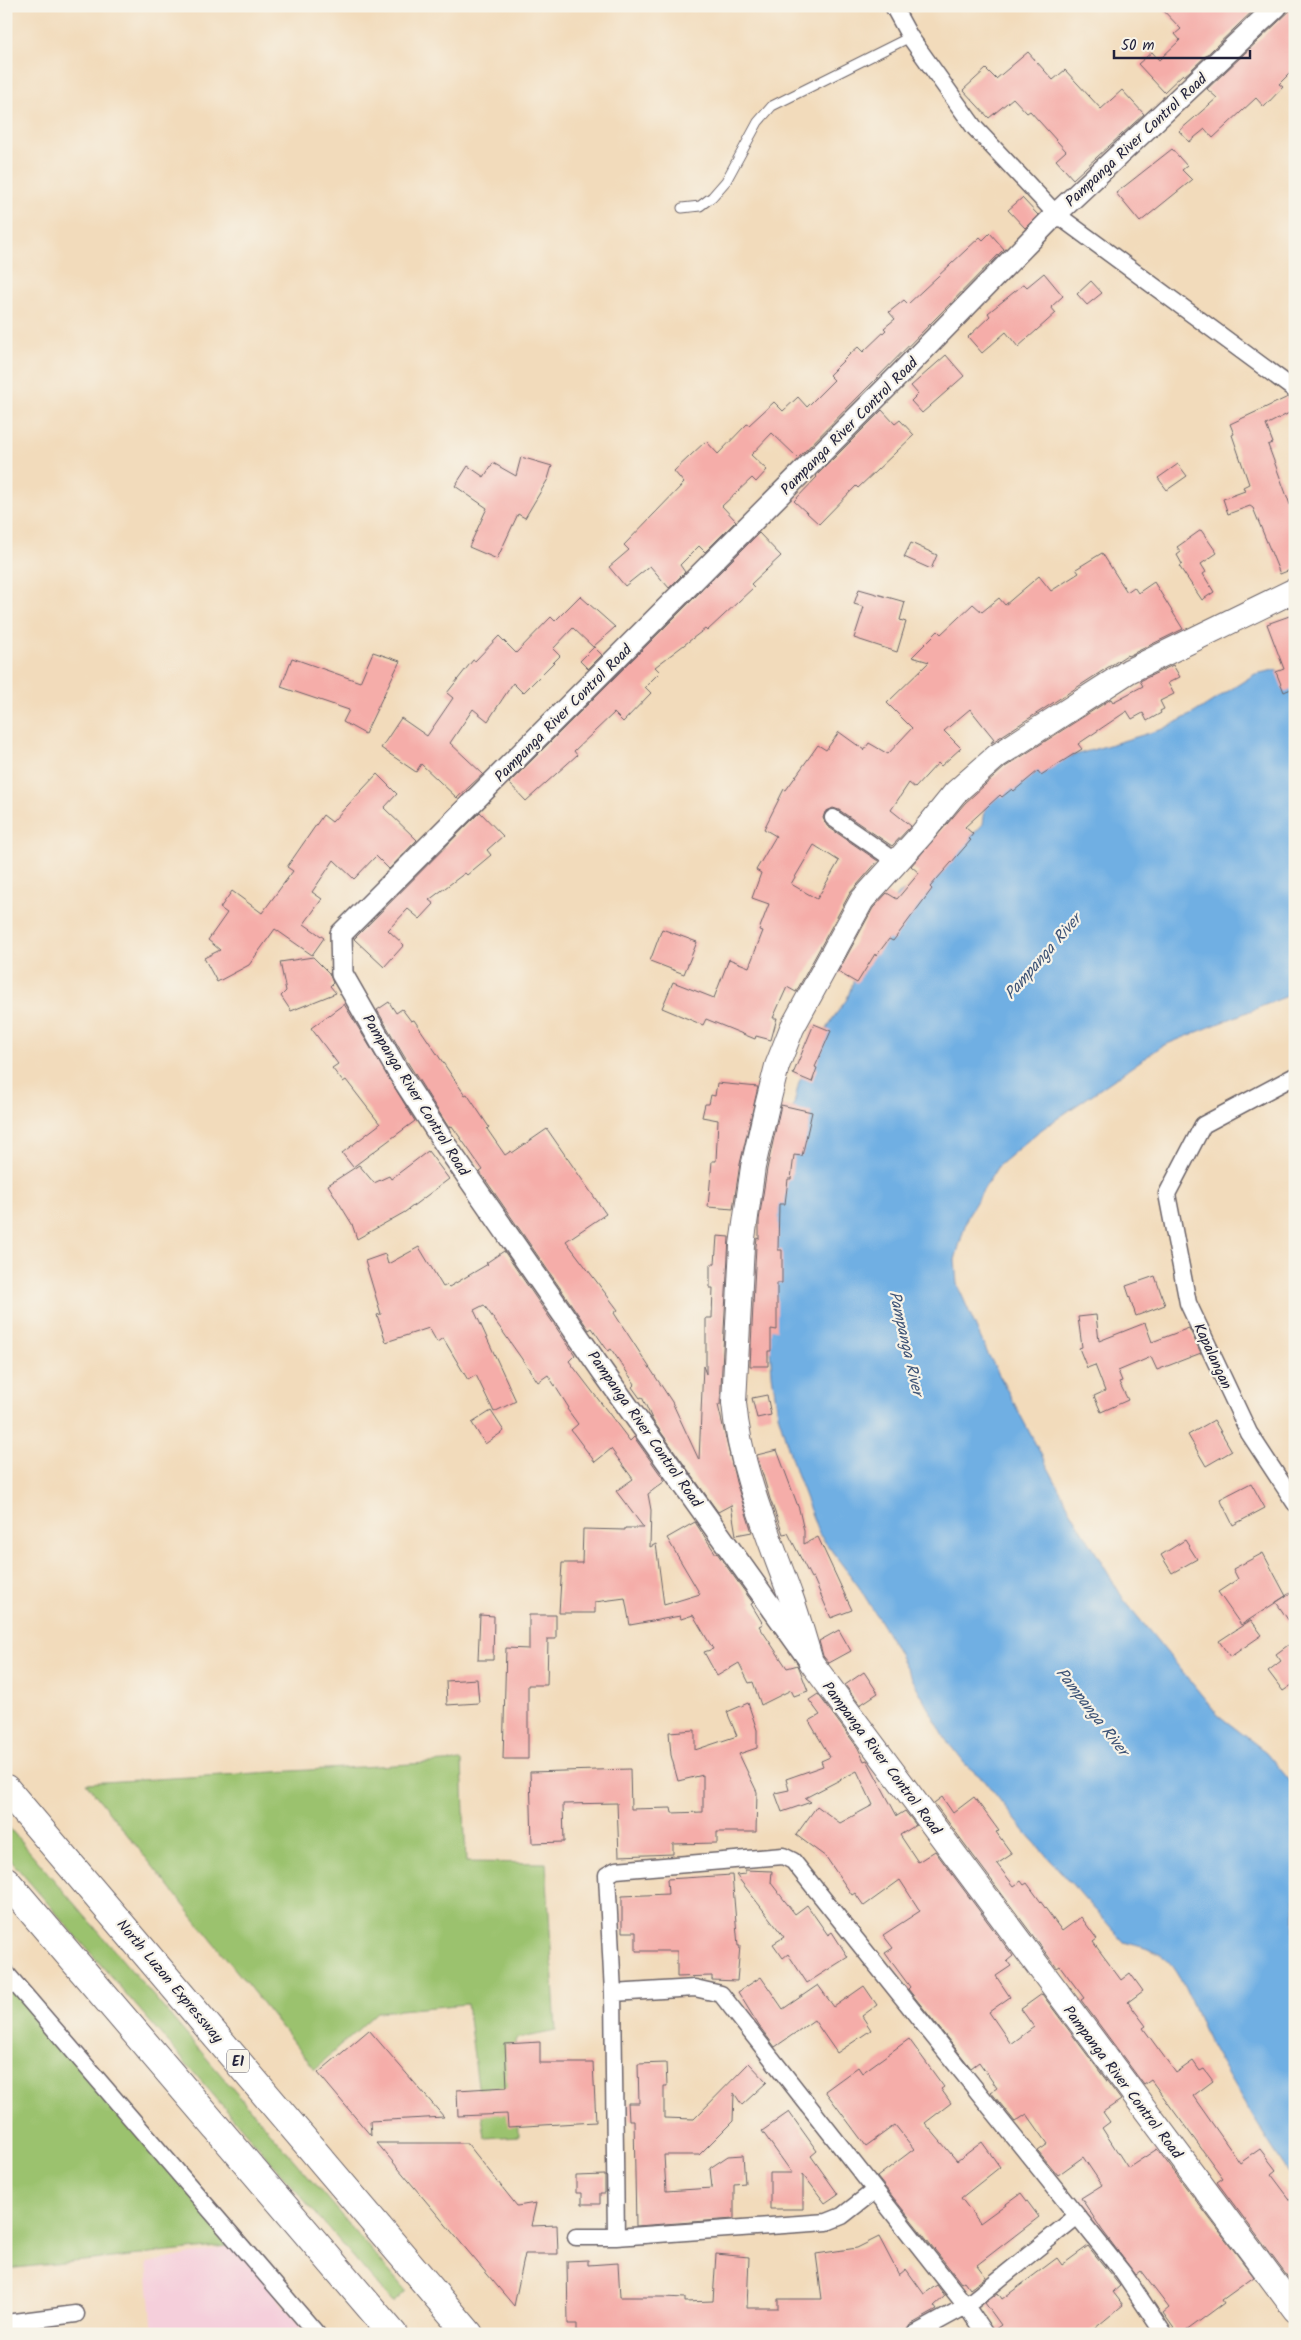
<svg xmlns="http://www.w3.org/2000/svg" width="1301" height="2340" font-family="Kalam,sans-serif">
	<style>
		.built { fill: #f5cfdb }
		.green { fill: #9bc26e; stroke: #5e7254 }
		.water { fill: #70afe3; stroke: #49688f }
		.building { fill: #f5ada9; fill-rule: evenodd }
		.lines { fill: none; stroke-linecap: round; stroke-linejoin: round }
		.service-casing { stroke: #6b6368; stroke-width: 11 }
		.minor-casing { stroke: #6b6368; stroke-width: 19 }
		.tertiary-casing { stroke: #6b6368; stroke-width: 24 }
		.secondary-casing { stroke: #6b6368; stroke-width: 26 }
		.motorway-casing { stroke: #6b6368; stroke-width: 30 }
		.service { stroke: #fff; stroke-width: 9 }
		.minor { stroke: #fff; stroke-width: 16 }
		.tertiary { stroke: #fff; stroke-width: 21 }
		.secondary { stroke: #fff; stroke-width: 24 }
		.motorway { stroke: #fff; stroke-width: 28 }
		.labels { text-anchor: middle; stroke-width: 4.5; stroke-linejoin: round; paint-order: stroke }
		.shield { fill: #f7f3e8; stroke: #62616f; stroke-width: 1 }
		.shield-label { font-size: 14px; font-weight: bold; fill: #22223b }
		.street-label { font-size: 15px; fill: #22223b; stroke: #f7f3e8 }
		.water-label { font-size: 16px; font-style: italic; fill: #3d5376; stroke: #f7f3e8 }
	</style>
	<rect width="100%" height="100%" fill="#f7f3e8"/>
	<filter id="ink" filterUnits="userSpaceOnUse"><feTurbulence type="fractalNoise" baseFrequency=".02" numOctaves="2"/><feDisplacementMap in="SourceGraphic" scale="10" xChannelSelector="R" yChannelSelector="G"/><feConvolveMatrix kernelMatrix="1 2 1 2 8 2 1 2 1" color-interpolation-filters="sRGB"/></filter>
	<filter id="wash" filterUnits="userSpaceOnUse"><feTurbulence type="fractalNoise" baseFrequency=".0096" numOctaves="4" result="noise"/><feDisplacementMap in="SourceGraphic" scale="20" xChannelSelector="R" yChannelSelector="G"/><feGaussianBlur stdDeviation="1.12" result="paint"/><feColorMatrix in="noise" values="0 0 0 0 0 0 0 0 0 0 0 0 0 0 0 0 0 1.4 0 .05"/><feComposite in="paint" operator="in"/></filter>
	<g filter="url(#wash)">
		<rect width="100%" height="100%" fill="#f2dbbb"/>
		<path class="built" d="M236,2245L306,2334H153L147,2263Z"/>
		<path class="green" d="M462,1761L466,1862L546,1863L556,2031L516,2039L519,2136L485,2138L467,2004L377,2012L315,2069L86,1783Z
			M6,1824L406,2291L393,2303L6,1855Z
			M6,1976L236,2245L6,2269Z"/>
		<path class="water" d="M1274,670L1285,674L1295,681V993L1162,1046L1038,1132L998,1166L968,1215L955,1260L957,1284L986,1350L1072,1513L1124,1600L1218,1715L1266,1752L1295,1787V2182C1265,2138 1237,2093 1211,2046C1199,2024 1184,1975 1166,1959C1155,1949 1137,1946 1124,1942L1026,1833L984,1780L965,1764L946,1740L886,1631L859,1587L819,1534L796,1473L778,1414L772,1374L766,1300L788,1130L799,1082L833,1018L847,999L865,948L897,895L937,872L983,824L986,803L989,796L1055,761L1163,729L1194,713L1255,674Z"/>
		<g id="blocks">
			<path class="building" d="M1159,6H1258L1190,71L1184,76L1183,74L1164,92L1138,64L1152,52L1159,60L1180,40L1175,34L1181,29Z
				M1295,6V68L1279,84L1283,87L1264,107L1256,98L1213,138L1205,129L1189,142L1179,131L1217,98L1207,89Z
				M1028,52L1053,80L1065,70L1101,109L1122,90L1144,114L1073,179L1056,160L1066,151L1030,111L1027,113L1013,98L989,118L963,90L986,69L996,79Z
				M1172,149L1187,166L1182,170L1192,180L1140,222L1116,193Z
				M1022,198L1038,215L1025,228L1008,210Z
				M990,233L1004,249L798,458L772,433L751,455L767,470L756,482L752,478L722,506L736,521L705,552L699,546L680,565L685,572L669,588L650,566L625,586L609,567L629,550L624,545L684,483L674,471L706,441L718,454L747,424L749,425L774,402L783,411L798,397L807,407L834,380L829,375L850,354L858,347L863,352L886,330L884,328L895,319L889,312L904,300L908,304L980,237L983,240Z
				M1044,273L1063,296L1051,307L1056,313L1018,347L1006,332L982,353L968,337L990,316L988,313L1024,284L1027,287Z
				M1091,281L1102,293L1087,305L1077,294Z
				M946,355L964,376L922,413L911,401L918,394L911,386Z
				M1288,397L1295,404V410L1266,425L1273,443L1268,445L1295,518V568L1280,574L1253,508L1250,506L1228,514L1223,499L1245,491L1243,487L1249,484L1232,435L1234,434L1230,424Z
				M882,410L895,424L900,420L914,435L858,488L856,486L819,524L794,501L817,477L816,476Z
				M521,457L552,466L548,479L525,518L518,514L497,559L469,547L487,508L455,486L468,466L484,477L493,463L516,476Z
				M1178,464L1187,476L1167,490L1158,478Z
				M1201,530L1217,553L1201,564L1206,572L1203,574L1214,592L1202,600L1179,566L1182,564L1177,555L1181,552L1177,547Z
				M759,533L781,556L751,584L754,587L707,631L705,629L655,667L660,672L645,687L651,693L623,722L614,713L574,751L577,755L526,801L509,783Z
				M911,543L937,555L931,569L904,557Z
				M1102,553L1127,592L1134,587L1138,593L1154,582L1183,629L1128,656L1127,655L991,743L994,739L970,709L944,731L961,748L941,766L938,763L915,788L909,783L891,810L911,826L892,846L839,810L833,808L825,812L823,818L827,826L878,861L850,893L796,992L787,987L773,1018H777L771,1040L756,1036L755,1039L706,1019L703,1025L662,1008L673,982L714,998L729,959L749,967L763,931L759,930L769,904L752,898L761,873L756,870L776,836L764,829L784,789L786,790L818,745L826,750L839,732L864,750L869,743L888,754L912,728L887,703L929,662L912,657L938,631L941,634L973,604L982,612L999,598L1005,605L1039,576L1051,591L1079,573L1076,569ZM814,845L839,861L817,899L791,884Z
				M859,589L905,602L900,620L906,622L897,652L854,638L864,607L854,604Z
				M580,596L615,627L593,647L573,628L553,649L560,656L523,693L513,683L488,721L473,709L450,743L483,774L457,798L421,764L416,772L381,748L401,718L427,736L453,698L447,693L473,660L475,661L499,636L516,653L551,617L555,621Z
				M1295,614V694H1294L1291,689L1284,692L1276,672L1284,669L1267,624Z
				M594,647L602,655L588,669L580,661Z
				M373,652L400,661L365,734L343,722L349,710L281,687L292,658L360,682Z
				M1173,665L1180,677L1168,683L1174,694L1160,701L1164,709L1160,711L1161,713L1147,721L1143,713L1132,719L1127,711L1078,744L1082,749L1041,775L1038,771L1014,791L1012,789L1002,797L1000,795L965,827L973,834L969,839L971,840L930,887L932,889L893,941L889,939L876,956L875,954L857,983L838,972L873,908L887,893L897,899L919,873L911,866L965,803L1005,767L1111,699L1113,702L1143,686L1140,681Z
				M377,774L397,794L384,808L417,840L389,869L376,856L354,879L334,860L312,892L322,899L304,924L324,938L312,955L275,929L249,965L217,982L204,958L220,950L208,940L227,913L220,908L232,891L262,913L293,871L287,867L323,815L332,822Z
				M480,812L503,836L487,850L491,855L467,875L465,873L429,900L434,904L420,919L408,909L388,930L404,945L384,967L354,939Z
				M662,929L697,942L684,974L650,961Z
				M313,957L329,973L333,983L330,986L336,993L291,1011L281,996L286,991L280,962Z
				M389,1002L396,1013L402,1009L411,1021L414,1020L465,1095L467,1094L489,1127L487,1129L505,1155L511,1151L512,1153L547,1129L606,1214L566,1241L618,1310L614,1313L672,1402L699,1460L703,1366L706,1374V1318H712L713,1288H710V1264H715L717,1236L729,1237L720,1405H718L736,1482L752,1532L736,1535L731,1505L718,1512L653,1421L642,1397L640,1398L632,1387L635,1384L611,1349L608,1351L592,1328L589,1330L480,1172L483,1170L452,1126L449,1128L408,1063L377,1010Z
				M344,1004L415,1121L353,1167L342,1153L380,1124L346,1080L343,1082L332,1068L338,1064L311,1028Z
				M814,1024L831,1031L815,1067L817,1068L812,1082L793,1074Z
				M717,1083L758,1087L740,1164L733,1209L708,1207L712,1161H716L718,1120L702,1117L705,1104H709L711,1095L715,1096Z
				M781,1105L812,1112L802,1156L794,1155L791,1179H788L785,1204H779L778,1250H782V1283H777V1330L771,1329V1351H768V1366H750L756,1246L757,1238L759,1239V1220L767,1169Z
				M428,1151L449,1179L405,1212L357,1239L352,1224L328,1185L359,1165L374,1183L389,1176L391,1179Z
				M419,1247L443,1287L447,1285L449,1287L488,1264L486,1263L504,1251L575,1355L569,1361L630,1441L634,1437L665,1481L648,1494L651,1510L650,1547L656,1544L664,1605L700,1594L667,1538L695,1522L716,1554L717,1553L753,1603L751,1604L763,1624L759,1626L787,1668L798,1665L808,1691L794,1696L791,1690L761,1705L753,1682L749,1683L739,1663L717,1676L704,1652L713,1649L693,1615L681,1619L680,1616L630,1625L625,1598L595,1602V1613H559L562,1563H582L583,1529L625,1530V1528H644L616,1491L633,1479L611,1449L595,1462L571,1430L578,1424L567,1409L569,1408L548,1375L538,1382L484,1305L474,1310L516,1401L494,1412L476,1375L468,1380L443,1338L437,1342L429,1328L386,1342L377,1315L381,1314L365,1261L385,1254L388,1264Z
				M1155,1276L1165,1305L1136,1316L1126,1286Z
				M1096,1315L1099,1341L1145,1323L1152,1342L1189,1328L1201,1353L1157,1370L1151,1357L1118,1371L1122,1381L1119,1382L1128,1400L1101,1412L1094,1396L1105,1391L1095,1365L1087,1368L1079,1348L1082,1347L1078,1317Z
				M767,1395L771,1415L757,1418L752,1398Z
				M491,1411L504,1431L485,1444L472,1423Z
				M1214,1420L1232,1451L1206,1466L1188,1435Z
				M777,1450L799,1509L804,1531V1544L818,1537L852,1610L831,1618L813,1577L811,1578L788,1533L783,1534L770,1499L757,1455Z
				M1251,1483L1265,1508L1233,1525L1220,1499Z
				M1185,1540L1197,1559L1172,1573L1161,1555Z
				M1263,1553L1286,1596L1241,1625L1218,1592L1238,1579L1233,1569Z
				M1295,1590V1630L1276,1602Z
				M480,1615L494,1616L493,1660H478Z
				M529,1615H556V1639H548L547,1685H528V1759H503L506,1648L529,1649Z
				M1251,1620L1262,1635L1230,1657L1219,1641Z
				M839,1630L851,1651L829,1663L823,1656L819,1641Z
				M1295,1640V1683L1283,1691L1268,1671L1281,1661L1276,1654Z
				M864,1672L878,1693L860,1705L845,1685Z
				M477,1679L479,1703L447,1705L446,1681Z
				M818,1694L858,1748L864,1761L867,1760L897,1816L905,1811L916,1825L900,1835L918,1862L935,1851L1013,1956L1007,1961L1011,1966L996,1976L1010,1997L989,2012L1011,2044L1034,2027L1021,2009L1042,1994L1121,2100L1103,2112L1110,2122L1102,2128L1128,2168L1157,2149L1254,2277L1222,2300L1224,2303L1182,2334H1178L1163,2313L1169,2308L1140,2270L1135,2274L1102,2230L1081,2198L1102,2185L1083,2157L1058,2175L1038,2151L1048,2144L1027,2114L1015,2122L991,2092L997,2088L979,2062L971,2068L908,1989L910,1987L885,1953L893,1948L883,1935L920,1911L900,1880L864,1906L855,1893L852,1895L826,1857L796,1835L817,1806L840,1823L873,1805L857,1771L805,1798L811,1802L782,1812L775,1793L789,1790L786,1779L823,1766L821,1761L830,1757L809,1721L820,1715L809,1700Z
				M748,1703L757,1730V1748L739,1754L757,1792L756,1832H717V1843L673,1844V1854L619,1856L617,1803L563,1804L564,1842L532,1843L530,1772L630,1769L631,1809L671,1808L672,1813L703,1812V1775L678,1781L671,1755L669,1732L695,1730V1750L737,1736L727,1712Z
				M942,1797L953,1813L974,1797L999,1831L996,1832L1012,1854L997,1864L1014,1886L1021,1881L1024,1885L1027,1883L1062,1931L1081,1917L1097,1939L1093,1942L1121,1980L1130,1973L1143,1991L1128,2002L1146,2026L1143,2028L1176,2073L1193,2061L1200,2071L1204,2069L1213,2081L1193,2096L1240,2163L1260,2149L1276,2170L1271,2174L1295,2206V2287L1217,2182L1223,2178L1151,2080L1144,2085L1081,2000L1084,1998L1060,1966L1057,1968L934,1803Z
				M745,1870L772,1871L771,1883L795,1914L807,1905L828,1935L832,1932L848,1957L807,1983L788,1954L783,1958L773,1944L784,1937L736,1875L745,1874Z
				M732,1875L738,1946H740L737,1981L712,1980V1976L677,1977V1951H636V1932H622V1896L668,1894L667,1879Z
				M761,1977L783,2009L818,1985L834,2007L864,1986L877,2005L862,2016L871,2030L837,2053L814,2020L775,2047L759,2026L738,1992Z
				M369,2030L444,2117L370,2121L371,2136L318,2073Z
				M909,2039L944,2087L941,2089L951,2103L925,2123L957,2161L982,2142L1000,2167L961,2198L980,2223L1021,2193L1039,2217L977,2265L986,2277L970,2289L964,2281L961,2283L877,2177L914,2149L895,2125L866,2146L825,2091L858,2067L862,2073Z
				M540,2042V2063H593L596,2122L508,2127L507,2114L458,2116L457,2090L507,2087L505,2044Z
				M666,2063L667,2086H664V2118L694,2119L749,2063L767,2082L742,2105L734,2093L733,2121L699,2155H664L666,2191L712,2188L710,2168L728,2156L743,2155L745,2183L734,2184V2219L636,2226L634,2120H629L628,2103H639L638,2064Z
				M789,2112L817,2151L811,2156L838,2194L825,2203L803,2174V2209H770V2173H792L762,2131Z
				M377,2143H467L517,2206L536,2203L531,2226L557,2225L558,2254H525L514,2306Z
				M605,2175V2193H600V2204H582V2193H576V2176Z
				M879,2237L899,2275L906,2269L924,2294L937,2285L945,2296L934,2306L937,2310L910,2325L904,2334H620L577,2332V2324H568L567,2261L588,2260V2265L618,2263L620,2297H664L685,2298V2302L713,2301L716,2254L749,2257L747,2308H778V2299H822L816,2254L857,2248Z
				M1088,2246L1120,2286L1113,2292L1123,2305L1088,2334H995L994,2330L1001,2325L985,2303L998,2293L1002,2299L1057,2258L1062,2265Z"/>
		</g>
	</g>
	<g filter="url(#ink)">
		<use href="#blocks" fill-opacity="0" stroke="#6b6368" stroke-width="1"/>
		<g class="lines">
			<g class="service-casing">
				<path id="service" d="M682,208L700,206L712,197L726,181L758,122L772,106L910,37"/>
			</g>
			<g class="minor-casing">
				<path id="minor" d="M893,6L910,37L974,127L1056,214L1295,390
					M833,818L897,862
					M1295,1076L1203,1125L1167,1194L1188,1303L1249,1433L1295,1503
					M6,1973L317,2334
					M613,1993L695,1988L721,1994L966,2306L985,2334
					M576,2237H616L827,2222L842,2216L874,2191
					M616,2237L613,1993L607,1875L616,1870L783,1856L793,1861L1123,2273L1164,2334
					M6,2323L76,2314
					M915,2334L966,2306L1076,2217"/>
			</g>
			<g class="tertiary-casing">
				<path id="tertiary" d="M807,1657L603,1372L447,1147L397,1070L342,974L341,934L900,374L1056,214L1277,6"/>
			</g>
			<g class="secondary-casing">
				<path id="secondary" d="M1295,590L1129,671L997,756L955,793L921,835L862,900L792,1028L777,1066L766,1110L753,1167L742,1245L734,1403C740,1471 769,1536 792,1600C799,1620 805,1642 811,1662L1295,2310"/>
			</g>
			<g class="motorway-casing">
				<path id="motorway" d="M6,1789L469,2334
					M6,1881L393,2334"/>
			</g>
			<use href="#service" class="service"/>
			<use href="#minor" class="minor"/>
			<use href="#tertiary" class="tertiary"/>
			<use href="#secondary" class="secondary"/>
			<use href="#motorway" class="motorway"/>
		</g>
	</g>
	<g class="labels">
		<rect class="shield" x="227" y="2049.5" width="22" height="23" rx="4"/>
		<g class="shield-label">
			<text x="238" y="2066">E1</text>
		</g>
		<g class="street-label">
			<text transform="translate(1136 140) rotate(-43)" y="5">Pampanga River Control Road</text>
			<text transform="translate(849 426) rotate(-45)" y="5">Pampanga River Control Road</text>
			<text transform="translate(563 713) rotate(-45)" y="5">Pampanga River Control Road</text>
			<text transform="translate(416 1095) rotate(58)" y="5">Pampanga River Control Road</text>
			<text transform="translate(1213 1356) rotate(65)" y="5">Kapalangan</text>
			<text transform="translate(645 1429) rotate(55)" y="5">Pampanga River Control Road</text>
			<text transform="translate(882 1758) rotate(53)" y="5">Pampanga River Control Road</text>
			<text transform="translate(170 1981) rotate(50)" y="5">North Luzon Expressway</text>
			<text transform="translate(1123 2082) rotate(53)" y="5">Pampanga River Control Road</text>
		</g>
		<g class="water-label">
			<text transform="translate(1042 956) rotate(-49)" y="6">Pampanga River</text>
			<text transform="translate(907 1343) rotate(77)" y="6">Pampanga River</text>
			<text transform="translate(1093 1711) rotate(52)" y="6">Pampanga River</text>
		</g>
	</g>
	<rect width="1301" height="2340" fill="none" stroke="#f7f3e8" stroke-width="25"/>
	<path d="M1114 50v8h136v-8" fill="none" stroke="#22223b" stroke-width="2.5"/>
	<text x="1121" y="50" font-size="15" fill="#22223b" stroke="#f7f3e8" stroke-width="4" paint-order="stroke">50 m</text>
</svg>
